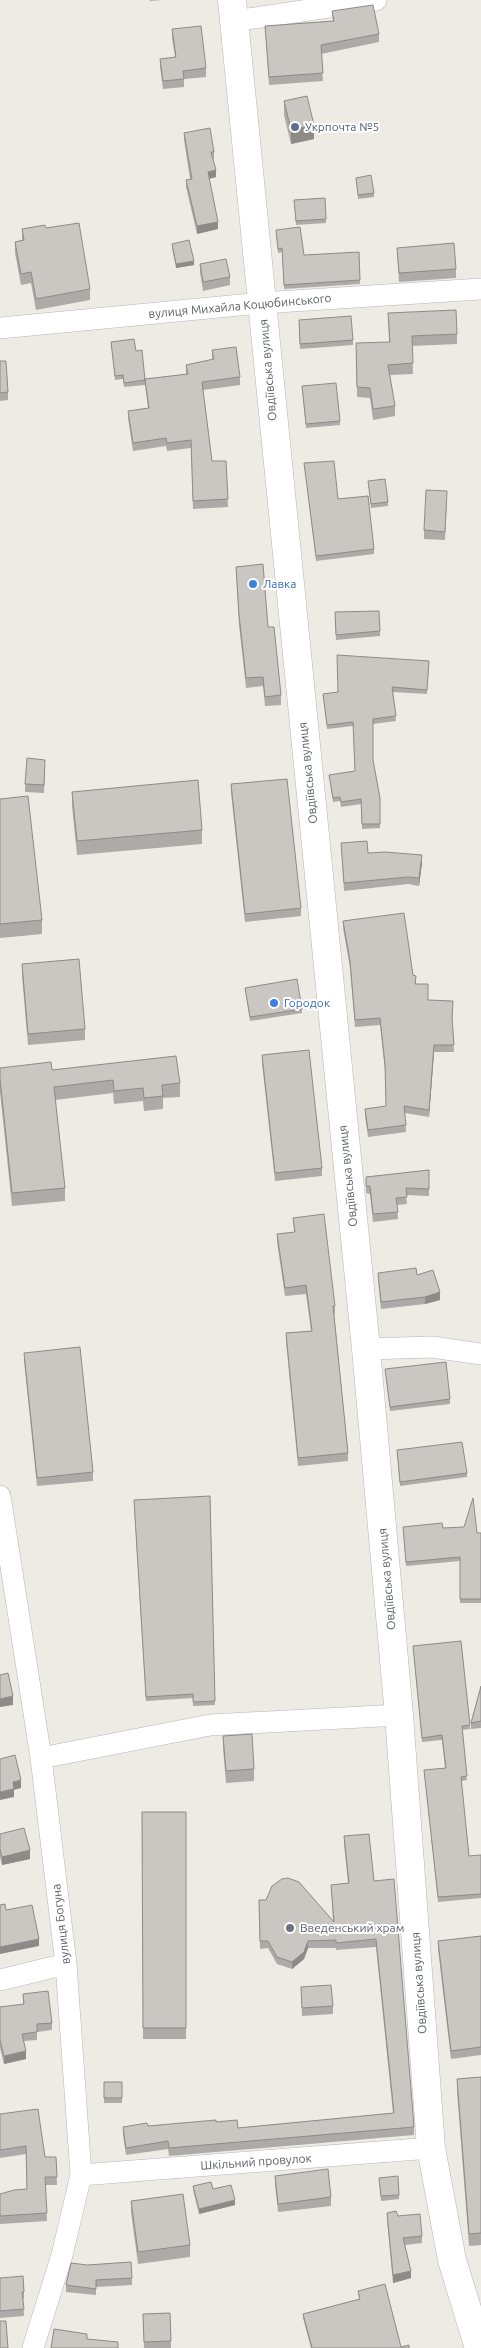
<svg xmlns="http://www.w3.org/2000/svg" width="481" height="2348" font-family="Ubuntu,sans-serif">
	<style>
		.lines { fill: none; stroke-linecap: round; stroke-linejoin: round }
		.minor-casing { stroke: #b2b6b9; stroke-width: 22 }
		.secondary-casing { stroke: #b2b5b9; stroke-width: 29 }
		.minor { stroke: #fff; stroke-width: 21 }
		.secondary { stroke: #fff; stroke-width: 28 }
		.wall { fill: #aeaaa7 }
		.shaded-wall { fill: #8d8b88 }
		.building { fill: #cac6c2; stroke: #8d8b88 }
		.service-dot { fill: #5c6f8a; stroke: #fff; stroke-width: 2 }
		.shop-dot { fill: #3f7fe0; stroke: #fff; stroke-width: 2 }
		.worship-dot { fill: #6b7280; stroke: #fff; stroke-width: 2 }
		.labels { text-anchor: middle; stroke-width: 4; stroke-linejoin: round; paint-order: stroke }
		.service-label { font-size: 12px; fill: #4e5e75; stroke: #fff; text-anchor: start }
		.street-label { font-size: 12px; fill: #5d6165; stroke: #fff }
		.shop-label { font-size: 12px; fill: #366cbe; stroke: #fff; text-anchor: start }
		.worship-label { font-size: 12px; fill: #5b616d; stroke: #fff; text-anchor: start }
	</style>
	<rect width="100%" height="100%" fill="#eeebe5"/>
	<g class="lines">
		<g class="minor-casing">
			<path id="minor" d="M234,21L376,0
				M0,328L261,303L481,289
				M366,1349L432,1347L481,1354
				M0,1496L41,1758L66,1964L81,2175L62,2255L33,2348
				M41,1758L210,1725L399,1715
				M0,1980L66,1964
				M81,2175L431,2148"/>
		</g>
		<g class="secondary-casing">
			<path id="secondary" d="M232,0L366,1349L399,1715L431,2148L452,2260L479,2348"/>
		</g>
		<use href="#minor" class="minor"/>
		<use href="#secondary" class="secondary"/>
	</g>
	<path class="wall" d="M150,0H162L150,1Z
		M332,11L379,34V42L321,54L323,81L269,85L265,26L333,21Z
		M172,29L206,68V77L184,79V87L163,89L160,67V59L175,57L172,38Z
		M284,101L314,139L291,144L284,115Z
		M184,133L214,152V159H213L216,177L209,179L218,229L197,234L186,187V180L190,179L184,140Z
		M356,178L374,193V197L358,199Z
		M294,200L326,219V223L296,225Z
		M46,228L90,289V300L36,310L31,283L21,285L15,253V242L22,240V229Z
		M276,230L304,255L359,252L360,284L284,289L282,252L278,253Z
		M172,244L194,265L176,268L172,248Z
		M397,248L456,269V278L399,282Z
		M200,264L230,277V285L203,291L200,272Z
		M388,313L457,334V344L412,346L413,374L390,375L395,406V416L373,420L370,398L357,397L356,353L389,342Z
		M299,325L353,340V345L300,349Z
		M111,342L136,351L145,379L186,374V365L212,360V350L240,377V385L203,390L212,461H226L228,507L193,509L191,448L167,451L166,446L133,451L128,418V411L148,408L145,385L124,387L123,379L115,380Z
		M0,361L8,392V400L0,401Z
		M302,386L340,421V425L306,428Z
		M304,463L338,499L374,549V554L316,561Z
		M368,481L388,502V506L371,508Z
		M447,499L445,540L424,539V530Z
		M236,567L268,627L281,695V705L265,706L263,686L246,688L239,625Z
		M335,612L380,631V636L336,640Z
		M429,661L427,694L393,692L396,721L373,724V760L380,798V828L362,829L361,804L341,807L340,801L333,802L329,775L355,771L353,726L327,729L323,694L338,692Z
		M45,768L44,793L25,792V784Z
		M231,784L301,908V916L245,922L231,793Z
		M72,792L202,830V844L77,855L72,806Z
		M0,799L42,920V934L0,938Z
		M341,843L368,853L422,863L419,886L408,884L344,891Z
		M343,921L413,975L416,984L428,1000L453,1008L452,1021L454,1052H434L429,1117L405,1113L406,1132L368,1137L365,1116V1109L386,1106L385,1071L380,1025L355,1027L350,968L343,928Z
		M22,964L85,1029V1040L28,1045L22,976Z
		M245,988L302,1009V1013L250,1021Z
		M262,1055L322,1168V1176L275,1181L262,1063Z
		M0,1068L52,1070L180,1083V1097L163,1098V1109L144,1111L143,1101L114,1104L113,1093L55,1100L65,1188V1201L12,1206L0,1092Z
		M429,1170V1196L406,1195L407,1204L397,1205L398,1219L373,1222L370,1194L366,1193V1177Z
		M293,1218L335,1306V1314H334L348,1453V1461L298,1466L286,1341V1333L311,1331L306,1294L285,1296L277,1242V1234L294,1232Z
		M378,1273L417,1275L440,1300L425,1304L381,1309L378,1280Z
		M24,1353L93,1472V1481L37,1486L24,1361Z
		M385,1369L450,1399V1404L390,1411Z
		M397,1450L467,1473V1477L400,1486Z
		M210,1496L215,1705L193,1706V1698L146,1701L134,1504Z
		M403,1527L443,1528L477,1533H481V1603H460V1561L406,1566Z
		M413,1646L470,1725V1729L462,1730L467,1780L461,1781L469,1856L481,1855V1898L438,1902L424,1770L445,1768L442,1740L422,1742Z
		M481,1686V1728L471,1729V1723Z
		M223,1736L254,1769V1781L226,1783L223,1748Z
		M142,1812H186V2039H143Z
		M0,1834L30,1859L2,1865L0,1857Z
		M344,1836L374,1881L414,2127V2135L169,2156L168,2149L126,2155L123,2135V2127L216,2122L238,2128L393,2113L376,1947L336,1950V1948H308L304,1959L292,1969L277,1964L268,1948L260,1949L259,1900L333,1921L331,1885L348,1883L344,1844Z
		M481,1936V2055L451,2059L438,1949V1941Z
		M301,1987L333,2006V2014L302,2016Z
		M23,1994L52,2023V2030L37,2032V2040L24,2041L26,2059L4,2064L0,2048V2007L23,2004Z
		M481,2077V2245L469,2246L457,2091V2079Z
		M104,2082H122V2103H104Z
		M0,2114L45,2157H56L57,2185H45L47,2221L0,2224V2194L27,2189L26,2154L0,2158Z
		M275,2176L331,2197V2206L278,2212L275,2184Z
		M379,2182L399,2195V2199L381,2201Z
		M193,2186L213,2189L235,2205L199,2214L193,2190Z
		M131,2201L190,2245V2257L138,2264L131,2212Z
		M387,2213L398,2216L422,2236V2243L405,2245L411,2278L393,2283L387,2220Z
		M71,2263L132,2278V2285L96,2287V2295L66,2292V2285Z
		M0,2278L24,2292V2299H23L24,2316L0,2318Z
		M358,2291L401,2347L409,2348H311L303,2318V2314L359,2299Z
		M170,2313L171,2348H144L143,2314Z"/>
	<path class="shaded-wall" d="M314,125V139L291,144V130Z
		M216,170V177L208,179V172Z
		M218,222V229L197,234V226Z
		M194,261V265L176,268V264Z
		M422,855V863L419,886V878Z
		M434,1045V1052L429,1117V1110Z
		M440,1292V1300L425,1304V1297Z
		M13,1696V1705L0,1707V1699Z
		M21,1780V1788L14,1790V1797L0,1800V1792L13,1782Z
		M30,1850V1859L2,1865V1857Z
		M39,1939V1946L0,1954V1947Z
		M308,1941V1948L304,1959L292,1969V1962Z
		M26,2051V2059L4,2064V2056Z
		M235,2200V2205L199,2214V2209Z
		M411,2271V2278L393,2283V2275Z"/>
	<path class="building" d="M373,5L379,34L321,45L323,73L269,77L265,26L334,21L332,11Z
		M201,26L206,68L183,71L184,79L163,81L160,59L176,57L172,29Z
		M307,96L314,125L291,130L284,101Z
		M210,128L214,152H211L216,170L208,172L218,222L197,226L186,180L192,179L184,133Z
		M371,175L374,193L358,195L356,178Z
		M325,198L326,219L296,221L294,200Z
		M79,223L90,289L36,299L31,272L21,274L15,242L24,240L22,229L45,225L46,228Z
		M300,227L304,255L359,252L360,280L284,285L282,248L278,249L276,230Z
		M189,240L194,261L176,264L172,244Z
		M454,243L456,269L399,273L397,248Z
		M226,259L230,277L203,282L200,264Z
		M456,310L457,334L412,336L413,363L388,365L395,406L373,409L370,388L357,387L356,343L390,342L388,313Z
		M351,316L353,340L300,344L299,320Z
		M134,339L136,351L142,350L145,380L124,383L123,375L115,376L111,342Z
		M236,347L240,377L202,382L212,461H226L228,499L193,501L191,440L167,443L166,438L133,443L128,411L149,408L145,379L188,374L186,365L214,359L212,350Z
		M0,361H6L8,392L0,393Z
		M336,383L340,421L306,424L302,386Z
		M334,461L338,499L368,496L374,549L316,556L304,463Z
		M385,479L388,502L371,504L368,481Z
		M426,490L447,491L445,532L424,530Z
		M263,564L268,627H274L281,695L265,697L263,677L246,678L239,615L236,567Z
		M379,611L380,631L336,635L335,612Z
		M337,655L429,661L427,690L392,687L396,716L373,719V760L380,798V824H362L361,799L341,802L340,797L333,798L329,775L355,771L353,722L327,725L323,694L338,692Z
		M27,758L45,760L44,785L25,784Z
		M287,779L301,908L245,914L231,784Z
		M198,780L202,830L77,841L72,792Z
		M28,796L42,920L0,924V799Z
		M367,841L368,853L385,852L422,855L419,878L408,877L344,883L341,843Z
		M404,913L413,975L416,976L415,984H428V1000L453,1001L452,1018L454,1045H434L429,1110L404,1106L406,1125L368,1130L365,1109L386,1106L385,1064L380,1018L355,1020L350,961L343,921Z
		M79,959L85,1029L28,1034L22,964Z
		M297,979L302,1009L250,1017L245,988Z
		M309,1050L322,1168L275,1173L262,1055Z
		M176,1056L180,1083L162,1085L163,1096L144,1098L143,1088L114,1091L113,1080L54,1087L65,1188L12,1193L0,1079V1068L51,1062L52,1070Z
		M429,1170V1189L406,1188L407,1197L396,1198L398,1212L373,1214L370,1186H366V1177Z
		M324,1214L335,1306H333L348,1453L298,1458L286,1333L312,1331L306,1285L285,1288L277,1234L295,1232L293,1218Z
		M416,1268L417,1275L433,1270L440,1292L425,1297L381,1302L378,1273Z
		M80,1347L93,1472L37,1478L24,1353Z
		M446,1362L450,1399L390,1407L385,1369Z
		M462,1442L467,1473L400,1482L397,1450Z
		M210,1496L215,1701L193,1702V1694L146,1697L134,1500Z
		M473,1498L477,1533H481V1599H460V1557L406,1562L403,1527L442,1523L443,1528L464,1527Z
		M461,1641L470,1725L462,1726L467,1776L461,1777L469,1856L481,1855V1894L438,1897L424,1770L446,1768L442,1735L422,1738L413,1646Z
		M8,1673L13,1696L0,1699V1675Z
		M481,1686V1721L471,1723Z
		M252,1734L254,1769L226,1771L223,1736Z
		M15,1755L21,1780L13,1782L14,1789L0,1792V1759Z
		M142,1812H186V2028H143Z
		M24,1828L30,1850L2,1857L0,1849V1834Z
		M369,1834L374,1881L394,1879L414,2127L169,2148L168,2141L126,2148L123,2127L147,2123L148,2126L216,2120V2122L237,2120L238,2128L394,2113L376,1939L336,1943V1940L308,1941L304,1952L292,1962L277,1957L268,1941H260L259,1900H266L272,1886L282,1879L288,1878L299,1882L334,1922L331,1885L349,1883L344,1836Z
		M5,1904L6,1910L32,1905L39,1939L0,1947V1905Z
		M481,1936V2047L451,2051L438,1941Z
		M331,1985L333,2006L302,2008L301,1987Z
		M48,1991L52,2023L37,2024V2032L22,2034L26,2051L4,2056L0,2040V2007L24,2004L23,1994Z
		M481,2077V2233L469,2234L457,2079Z
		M104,2082H122V2098H104Z
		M38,2109L45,2157H56L57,2177H45L47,2213L0,2216V2194L14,2190L27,2189L26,2146L0,2150V2114Z
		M328,2169L331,2197L278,2204L275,2176Z
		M398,2176L399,2195L381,2196L379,2178Z
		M211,2182L213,2189L231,2185L235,2200L199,2209L193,2186Z
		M183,2194L190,2245L138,2252L131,2201Z
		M396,2211L398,2216L420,2214L422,2236L403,2238L411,2271L393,2275L387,2213Z
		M131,2262L132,2278L96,2280V2289L66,2285L71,2263L87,2265Z
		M23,2276L24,2292H22L24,2309L0,2311V2278Z
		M385,2284L401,2347L409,2345V2348H312L303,2314L360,2299L358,2291Z
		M170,2313L171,2341L144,2342L143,2314Z
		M0,2321H6L8,2348H0Z
		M54,2329L87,2334V2339L118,2342V2348H51Z"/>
	<circle class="service-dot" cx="295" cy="127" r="5"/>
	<g class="shop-dot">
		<circle cx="253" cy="584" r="5"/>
		<circle cx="274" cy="1003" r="5"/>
	</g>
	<circle class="worship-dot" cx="290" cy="1928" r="5"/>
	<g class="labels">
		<g class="service-label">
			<text x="305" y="131">Укрпочта №5</text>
		</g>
		<g class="street-label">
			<text transform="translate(240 306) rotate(-5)" y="4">вулиця Михайла Коцюбинського</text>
			<text transform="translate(268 370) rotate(-95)" y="4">Овдіївська вулиця</text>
			<text transform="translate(308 773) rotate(-96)" y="4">Овдіївська вулиця</text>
			<text transform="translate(348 1176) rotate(-96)" y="4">Овдіївська вулиця</text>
			<text transform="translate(387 1579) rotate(-95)" y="4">Овдіївська вулиця</text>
			<text transform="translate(61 1924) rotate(-97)" y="4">вулиця Богуна</text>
			<text transform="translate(419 1983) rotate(-94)" y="4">Овдіївська вулиця</text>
			<text transform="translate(256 2162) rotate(-4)" y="4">Шкільний провулок</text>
		</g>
		<g class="shop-label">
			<text x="263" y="588">Лавка</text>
			<text x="284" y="1007">Городок</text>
		</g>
		<g class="worship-label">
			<text x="300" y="1932">Введенський храм</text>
		</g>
	</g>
</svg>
